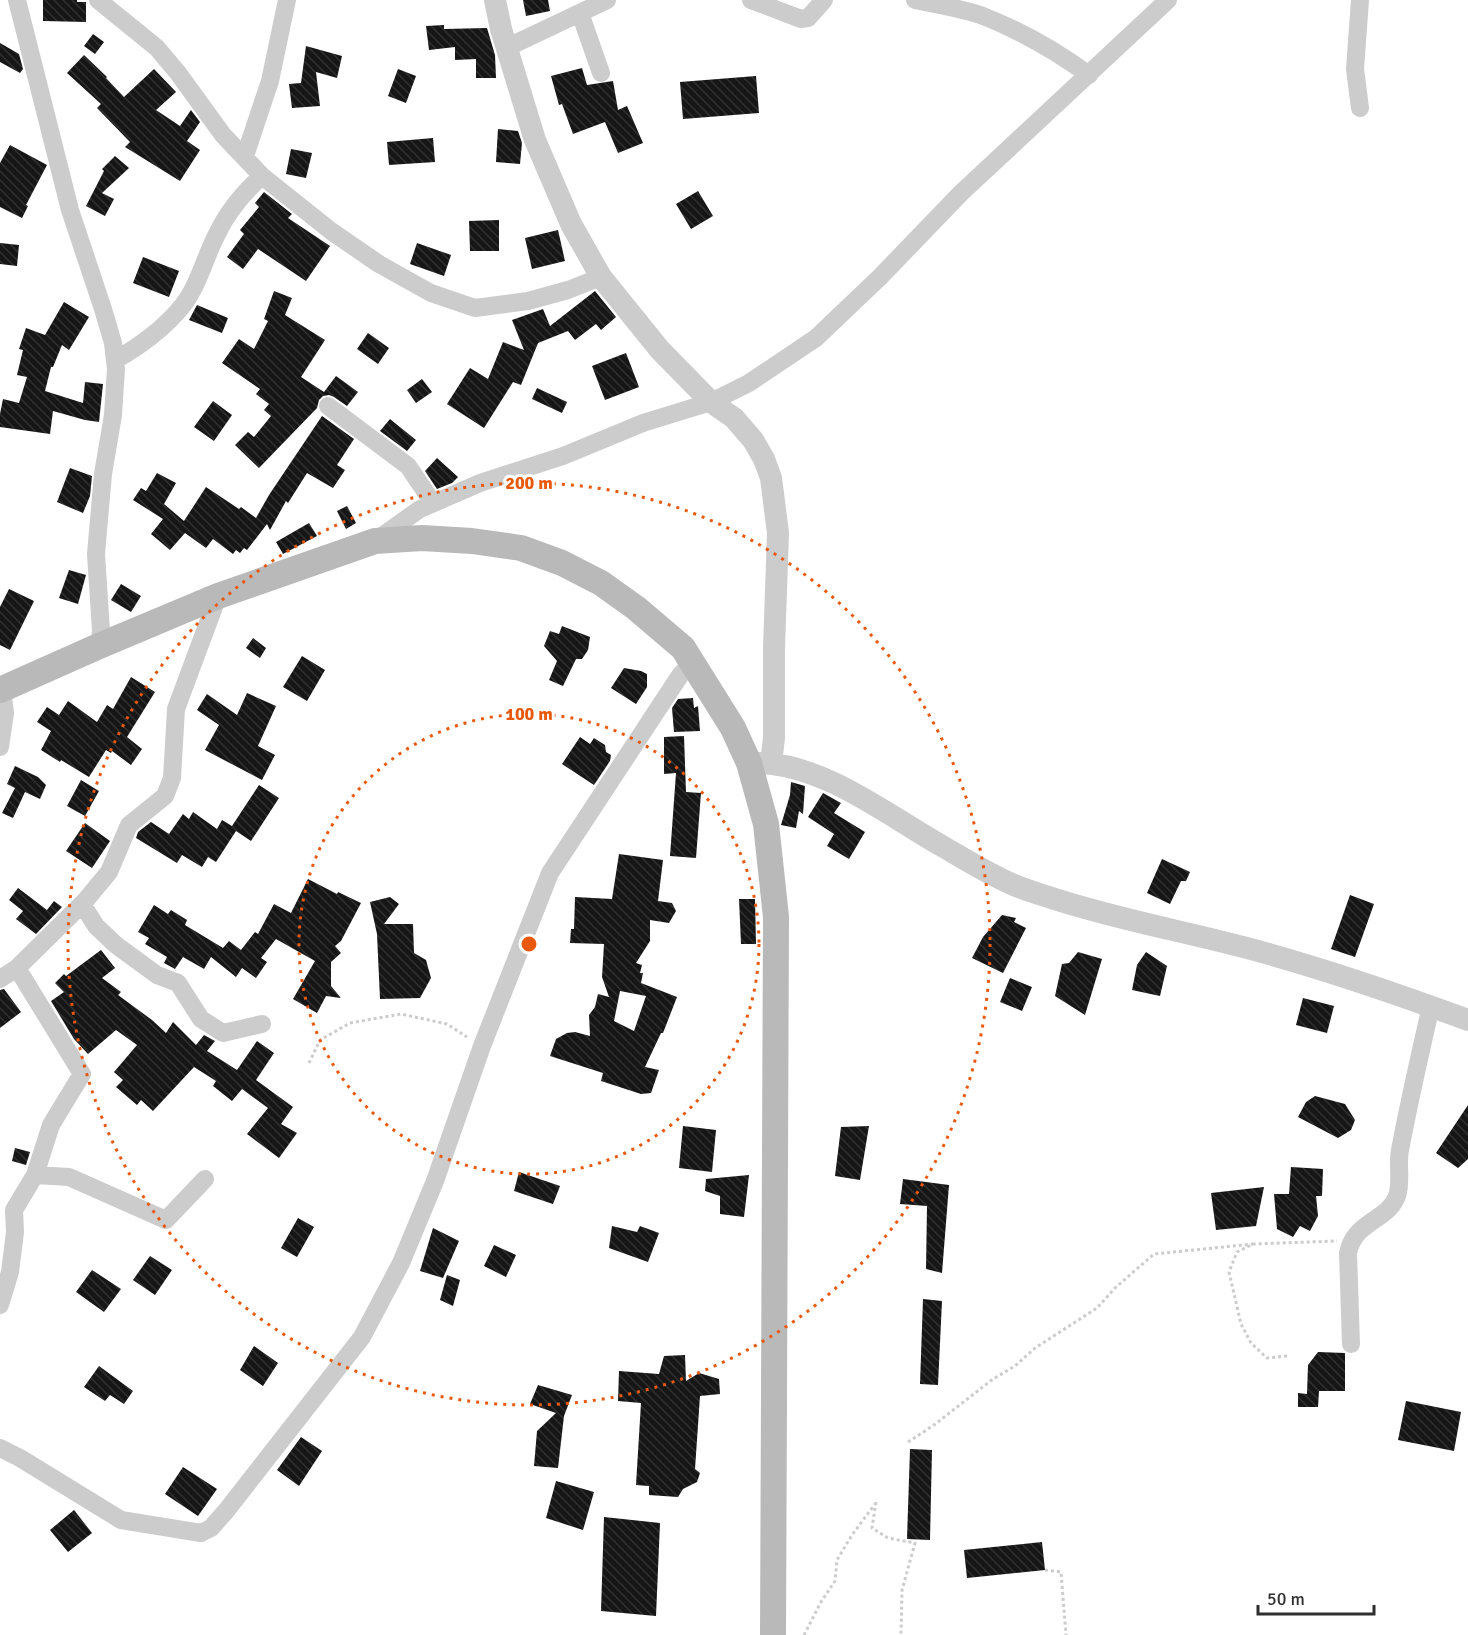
<svg xmlns="http://www.w3.org/2000/svg" width="1468" height="1635" font-family="Signika,sans-serif">
	<style>
		.building { fill: url(#building-back-hatch); fill-rule: evenodd }
		.lines { fill: none; stroke-linecap: round; stroke-linejoin: round }
		.path { stroke: #ccc; stroke-width: 3; stroke-dasharray: 3 3; stroke-linecap: butt }
		.minor { stroke: #ccc; stroke-width: 18 }
		.tertiary { stroke: #ccc; stroke-width: 22 }
		.secondary { stroke: #b9b9b9; stroke-width: 26 }
		.ring { fill: none; stroke: #e8590c; stroke-width: 3; stroke-dasharray: 3 6 }
		.centre { fill: #e8590c; stroke: #fff; stroke-width: 3 }
		.ring-label { font-size: 18px; text-anchor: middle; font-weight: bold; fill: #e8590c; stroke: #fff; stroke-width: 6; stroke-linejoin: round; paint-order: stroke }
	</style>
	<defs>
		<pattern id="building-back-hatch" width="6" height="6" patternUnits="userSpaceOnUse" patternTransform="scale(1.5)"><rect width="6" height="6" fill="#161616"/><path d="M-1 5l2 2M0 0l6 6M5-1l2 2" fill="none" stroke="#303030"/></pattern>
	</defs>
	<rect width="100%" height="100%" fill="#fff"/>
	<path class="building" d="M43,0H77V2H86V22L43,21Z
		M523,0H548L550,11L526,16Z
		M444,25V29L487,28L495,55L496,78H476V59L455,60V47L429,50L426,26Z
		M93,34L104,42L95,54L84,46Z
		M0,43L19,54L23,69L20,73L0,62Z
		M306,46L342,56L337,78L316,72L320,106L292,108L289,84L301,83Z
		M84,55L107,77L106,78L124,97L154,69L176,92L156,110L180,126L191,110L200,122L187,141L200,150L180,181L125,147L130,142L97,108L101,104L67,73Z
		M582,68L587,85L613,81L618,110L627,106L643,143L618,153L605,122L573,134L562,104L559,105L551,76Z
		M398,69L416,76L406,103L388,96Z
		M756,76L759,113L683,119L680,82Z
		M498,129L518,131L522,143L520,164L496,162Z
		M433,138L435,162L389,165L387,142Z
		M10,145L47,165L26,205L28,206L22,218L0,207V163Z
		M291,149L312,153L306,178L286,174Z
		M115,156L129,168L102,193L114,199L105,216L86,206L104,171L102,169Z
		M698,191L713,216L691,229L676,204Z
		M264,192L292,214L288,218L330,246L306,281L258,249L243,269L227,257L244,234L240,230L259,207L255,203Z
		M499,220V251H470L469,221Z
		M558,230L565,261L532,269L525,238Z
		M0,243L19,245L17,266L0,264Z
		M417,243L451,255L444,276L410,264Z
		M143,257L179,271L169,297L133,283Z
		M274,291L292,298L285,315L325,340L301,377L324,392L336,376L358,392L347,406L334,397L329,395L323,396L319,400L317,408L259,468L235,445L248,432L254,437L271,416L264,410L269,404L256,394L260,389L222,363L239,339L254,349L268,321L264,319Z
		M595,291L616,317L601,330L596,324L575,340L568,331L538,343L521,385L513,382L484,428L447,404L470,368L488,379L503,342L524,350L512,320L543,309L550,326Z
		M64,302L89,317L69,350L62,345L53,367H51L45,391L83,403L85,382L103,384L99,422L85,420L53,411L50,434L0,427V414L3,399L19,403L27,377L17,375L23,350L19,349L26,328L45,335Z
		M197,305L228,318L222,333L189,320Z
		M368,333L389,348L378,364L357,349Z
		M626,353L639,387L605,400L592,366Z
		M422,379L432,392L416,403L407,390Z
		M537,388L567,402L562,413L532,399Z
		M213,401L232,415L214,441L194,427Z
		M322,416L354,439L337,465L345,470L333,488L307,473L288,503L286,501L270,530L267,524L247,550L244,548L240,553L236,550L233,554L213,539L206,548L185,533L170,550L151,534L163,519L133,500L141,488L146,491L157,473L176,483L164,504L184,521L206,487L239,509L241,507L256,518L269,495Z
		M390,419L416,440L407,451L380,431Z
		M437,458L458,477L452,483L437,489L425,471Z
		M70,468L92,476L90,496L83,513L57,502Z
		M347,506L356,523L346,529L337,511Z
		M309,523L317,536L283,554L276,542Z
		M69,570L86,575L78,604L59,598Z
		M121,584L141,596L131,612L111,600Z
		M9,589L34,601L10,650L0,645V607Z
		M562,626L590,637L588,650L582,659H576L563,686L549,680L557,661L544,646L550,631L559,634Z
		M253,638L266,648L260,658L246,648Z
		M302,656L325,670L307,701L283,687Z
		M624,668L641,671L647,674V687L636,704L611,688Z
		M131,677L155,692L127,737L142,749L131,765L112,751L111,753L106,750L89,777L61,760L60,762L41,750L51,731L37,722L47,707L59,715L68,701L97,722L107,705L113,709Z
		M247,693L276,706L258,746L275,755L262,780L205,750L219,725L197,710L207,694L237,715Z
		M693,698L694,708L698,706L700,731L674,732L672,708L678,699Z
		M684,736L686,792L701,793L696,858L670,856L676,773L664,774V737Z
		M580,737L590,744L594,738L605,745L606,752L611,755L610,761L594,785L562,764Z
		M15,766L38,777L46,785L40,799L25,792L13,818L2,813L15,788L7,784Z
		M81,780L99,791L85,816L67,806Z
		M791,782L805,786L803,814L799,811L796,828L781,825L790,795Z
		M259,785L279,798L251,841L236,831L216,862L208,857L202,867L182,855L177,863L136,838L138,832L151,822L169,834L183,814L189,819L193,812L217,829L222,820L232,826Z
		M823,793L841,803L834,813L865,832L849,859L827,846L834,834L808,817Z
		M85,823L110,841L92,868L66,851Z
		M619,854L663,860L658,901L672,903L676,911L669,923L650,920V941L636,963L642,965L640,973H643L641,983L677,997L663,1033H661L645,1067L659,1070L651,1093L641,1094L601,1081L603,1073L550,1056L556,1039L567,1033L575,1032L590,1036L589,1015L595,1007L598,994L609,997L602,977L604,944L570,943L571,929H574L575,897L612,899ZM620,991L646,996L634,1031L614,1021Z
		M1162,859L1190,872L1186,881H1181L1170,904L1147,893Z
		M308,879L337,894L338,892L361,903L341,941L335,946L341,953L331,962V986L341,998L326,996L317,1013L293,999L315,961L276,939L261,958L267,962L256,978L242,968L236,977L211,957L204,969L183,957L175,969L164,963L167,957L145,944L149,938L138,932L154,905L168,914L171,910L187,920L185,925L223,948L229,941L241,950L255,932L258,934L274,904L291,913Z
		M18,888L47,910L54,901L62,907L36,934L16,919L23,911L9,900Z
		M1350,895L1374,904L1355,957L1331,949Z
		M390,897L399,904L384,924H413L414,953L426,960L431,978L420,998L380,999L377,934L370,902Z
		M739,899H755L756,944H741Z
		M1002,915L1016,918L1014,922L1026,928L1003,973L972,958L983,937Z
		M101,950L115,968L102,978L121,992L118,995L152,1020L166,1033L173,1022L196,1045L204,1035L215,1041L207,1051L237,1070L257,1041L274,1053L256,1080L293,1107L281,1124L297,1133L279,1158L247,1134L268,1108L242,1089L232,1101L213,1086L216,1081L194,1067L153,1111L141,1100L137,1105L116,1087L123,1080L114,1072L137,1045L116,1030L88,1054L74,1039L51,1001L64,992L55,983L64,974L66,976Z
		M1078,952L1102,959L1085,1015L1055,996L1062,964L1069,963Z
		M1146,952L1167,966L1160,996L1132,990L1137,965Z
		M1010,978L1032,987L1022,1011L1000,1002Z
		M4,989L21,1012L0,1028V990Z
		M1303,998L1334,1006L1327,1033L1296,1025Z
		M1315,1096L1345,1104L1355,1120L1351,1130L1338,1138L1298,1117L1306,1102Z
		M1468,1105V1159L1458,1168L1436,1153Z
		M683,1126L716,1130L712,1172L679,1168Z
		M869,1126L860,1180L835,1176L841,1127Z
		M15,1148L30,1152L26,1165L12,1161Z
		M1291,1167L1323,1169L1322,1196H1316L1318,1216L1310,1231L1300,1226L1293,1237L1277,1229L1274,1194H1289Z
		M519,1172L560,1186L553,1204L514,1191Z
		M749,1175L744,1217L720,1214V1196L705,1191L706,1179Z
		M903,1179L949,1185L942,1273L926,1269L927,1206L900,1204Z
		M1264,1187L1256,1226L1216,1230L1211,1193Z
		M298,1218L314,1227L297,1257L281,1248Z
		M612,1226L637,1232L640,1226L659,1233L648,1262L609,1248Z
		M433,1228L459,1241L443,1278L420,1271Z
		M494,1245L516,1255L506,1277L484,1266Z
		M150,1256L172,1270L155,1295L133,1280Z
		M92,1270L121,1289L104,1312L76,1292Z
		M447,1275L460,1280L453,1306L440,1300Z
		M923,1299L942,1301L938,1385L920,1384Z
		M254,1346L278,1363L263,1386L240,1370Z
		M1318,1352L1345,1353V1391H1319L1318,1407H1298V1393L1307,1394L1308,1365Z
		M685,1355L686,1381L699,1373L719,1379L720,1394L700,1396L695,1469L700,1473L697,1482L683,1489L678,1497L649,1495V1486L636,1485L641,1403L618,1401L619,1371L659,1374L664,1356Z
		M99,1366L133,1391L124,1404L110,1395L105,1401L84,1387Z
		M538,1385L572,1395L564,1416L558,1468L534,1466L537,1431L556,1413L530,1404Z
		M1406,1401L1461,1412L1454,1451L1398,1440Z
		M301,1437L322,1451L299,1486L277,1470Z
		M910,1449L932,1450L930,1540L907,1539Z
		M183,1467L217,1489L198,1516L165,1494Z
		M556,1481L594,1492L583,1530L546,1518Z
		M74,1510L92,1533L68,1552L50,1530Z
		M604,1517L660,1523L656,1616L601,1611Z
		M1042,1542L1045,1570L967,1578L964,1550Z"/>
	<g class="lines">
		<path class="path" d="M309,1063L320,1040L350,1023L401,1014L447,1024L467,1037
			M1287,1356L1267,1358L1251,1343L1241,1324L1229,1272L1237,1252L1253,1244L1337,1241
			M908,1442L934,1425L993,1379L1015,1366L1035,1348L1097,1308L1115,1288L1154,1254L1253,1244
			M876,1502L872,1528L888,1538L915,1543L902,1590L901,1635
			M1045,1570L1061,1572L1066,1635
			M804,1635L821,1602L835,1581L837,1560L852,1535L875,1504"/>
		<path class="minor" d="M17,0L70,210L103,309L113,343L116,369L113,415L103,474L96,554L101,631L99,646
			M98,0L157,48L178,73L223,135L262,176L331,231L379,264L431,293L475,308L528,301L568,290L601,277
			M751,0L801,19L808,18L824,0
			M915,0C937,5 961,8 983,16C1021,31 1056,51 1089,75
			M1360,0L1355,69L1360,108
			M580,13L601,73
			M508,47L607,0
			M245,156L270,81L287,0
			M115,360C139,347 166,327 183,305C199,284 205,257 217,234C228,211 243,193 262,176
			M328,406L408,466L433,503
			M375,541L420,509L480,483L563,456L643,423L711,402L749,383L816,338L880,277L961,193L1168,0
			M0,747L5,713L2,690
			M82,904L96,926L116,945L157,975L178,983L201,1019L223,1033L262,1024
			M0,979L17,968L85,901L109,872L129,825L165,796L172,778L176,709L218,596
			M35,1175L69,1177L166,1220L205,1179
			M0,1305L10,1272L15,1232L14,1210L35,1175L51,1125L82,1074L17,968
			M1351,1344L1348,1253C1355,1220 1388,1221 1397,1196C1402,1182 1397,1165 1400,1150C1409,1102 1420,1054 1431,1006
			M0,1448L20,1458L121,1520L201,1533L211,1528L226,1511L362,1337L401,1263L435,1181L482,1046L550,873L681,674L693,662"/>
		<path class="tertiary" d="M495,0L501,29L535,140L571,224L601,277L660,350L711,402L734,418L753,440L764,459L771,478L778,533L774,648V738L771,763
			M758,763C824,764 887,815 942,846C966,860 990,875 1014,885C1028,891 1043,895 1058,900C1127,922 1199,934 1269,954C1336,973 1403,996 1468,1020"/>
		<path class="secondary" d="M0,690L99,646L218,596L375,541L422,538L472,541L521,548L562,563L601,583L636,608L683,648L733,728L749,763L766,824L776,917L773,1635"/>
	</g>
	<g class="ring">
		<circle cx="529" cy="944" r="230"/>
		<circle cx="529" cy="944" r="461"/>
	</g>
	<circle cx="529" cy="944" r="9" class="centre"/>
	<g class="ring-label">
		<text x="529" y="489">200 m</text>
		<text x="529" y="720">100 m</text>
	</g>
	<path d="M1258 1605v9h116v-9" fill="none" stroke="#2f2f2f" stroke-width="3"/>
	<text x="1267" y="1605" font-size="18" fill="#2f2f2f" stroke="#ffffff" stroke-width="4.5" paint-order="stroke">50 m</text>
</svg>
